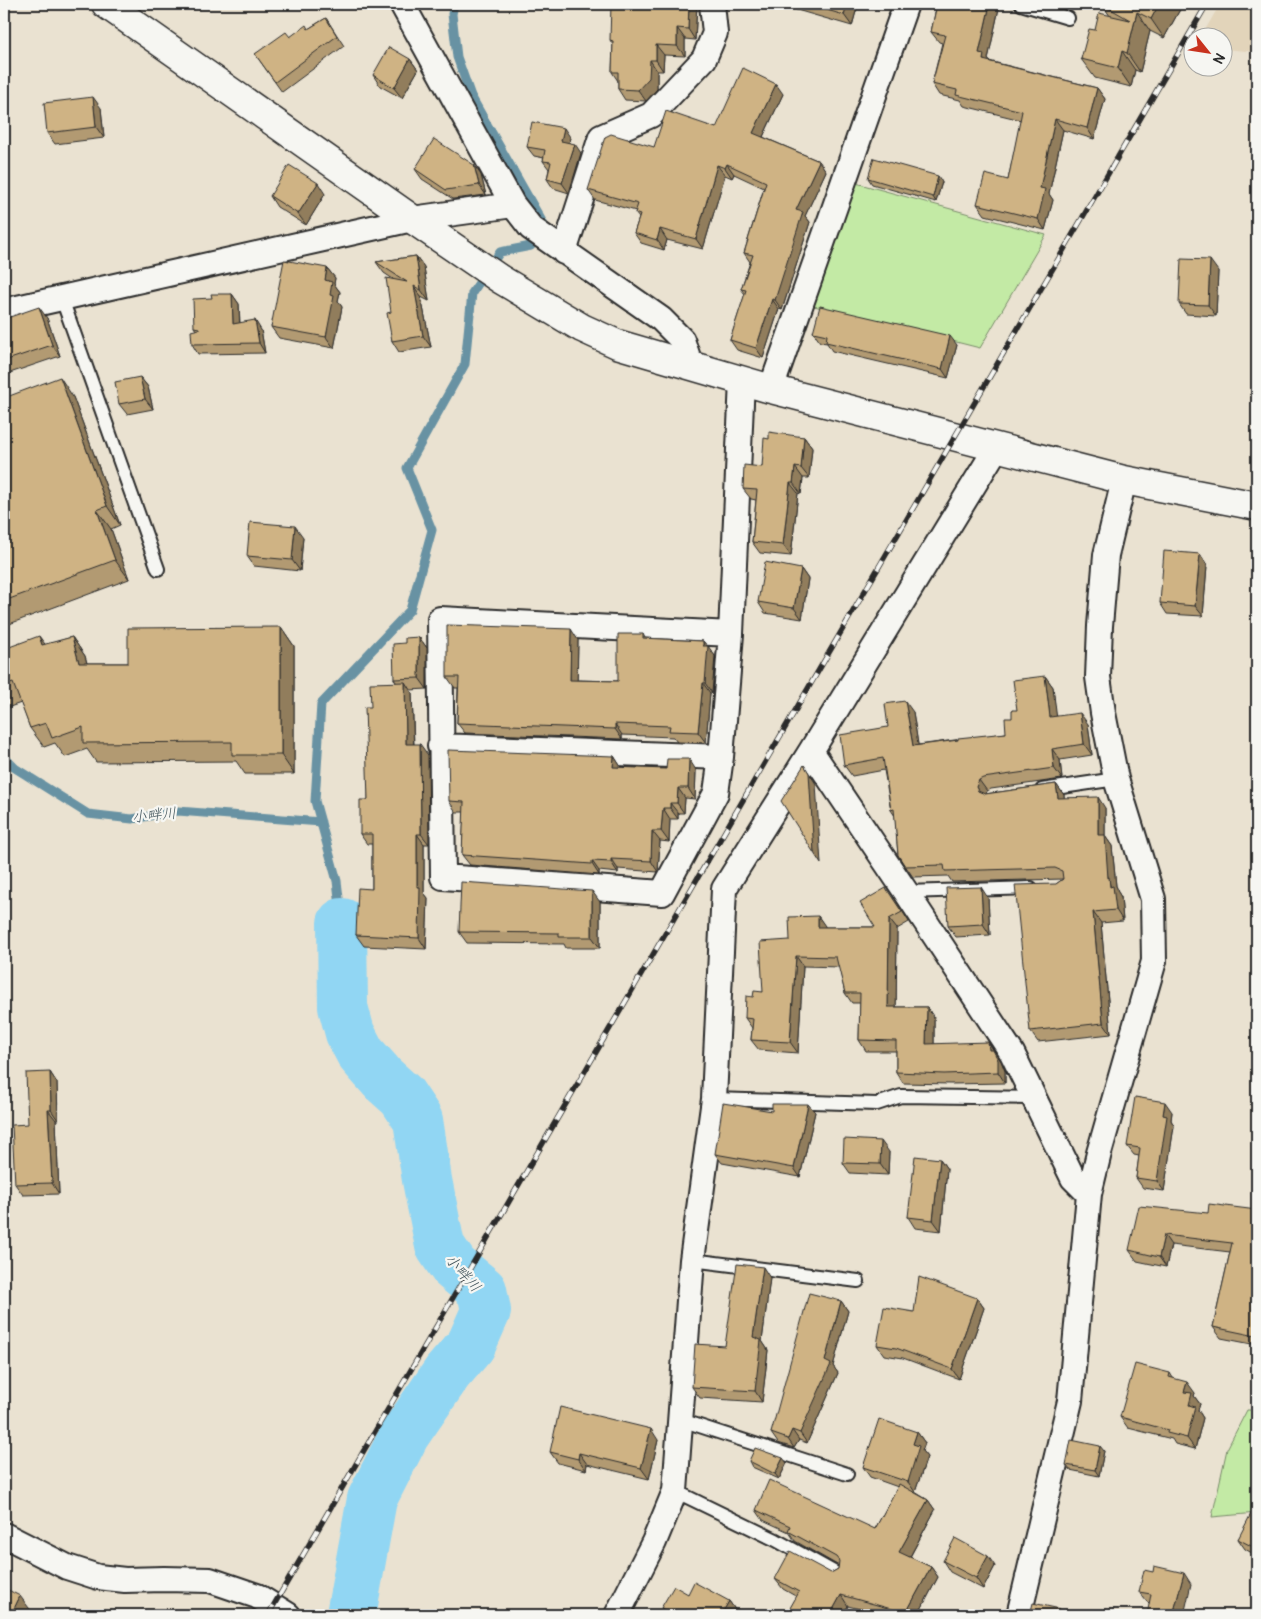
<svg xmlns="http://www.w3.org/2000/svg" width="1261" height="1619" font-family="Pangolin,'Klee One',sans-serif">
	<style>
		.built { fill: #e2d4ba }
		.green { fill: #c3eaa5; stroke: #778a68 }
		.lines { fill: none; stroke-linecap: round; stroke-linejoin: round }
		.stream { stroke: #6892a3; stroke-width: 9 }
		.river { stroke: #91d6f3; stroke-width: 50 }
		.service-casing { stroke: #2b2b2b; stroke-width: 16 }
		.minor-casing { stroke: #2b2b2b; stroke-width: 28 }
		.tertiary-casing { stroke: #2b2b2b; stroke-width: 31 }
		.service { stroke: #f6f6f2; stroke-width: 12 }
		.minor { stroke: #f6f6f2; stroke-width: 24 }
		.tertiary { stroke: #f6f6f2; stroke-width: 28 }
		.rail-casing { stroke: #2b2b2b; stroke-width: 5.5 }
		.rail { stroke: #f6f6f2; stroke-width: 4; stroke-dasharray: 11; stroke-linecap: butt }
		.wall { fill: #b29a72; stroke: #2b2b2b }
		.shaded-wall { fill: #917d5c; stroke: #2b2b2b }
		.building { fill: #cfb384; stroke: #2b2b2b }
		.labels { text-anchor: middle; stroke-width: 4.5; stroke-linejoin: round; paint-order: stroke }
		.water-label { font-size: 15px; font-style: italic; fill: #44565d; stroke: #f6f6f2 }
	</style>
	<rect width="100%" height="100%" fill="#eae2d1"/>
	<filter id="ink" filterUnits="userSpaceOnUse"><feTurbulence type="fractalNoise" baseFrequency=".02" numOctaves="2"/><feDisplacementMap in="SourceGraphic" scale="10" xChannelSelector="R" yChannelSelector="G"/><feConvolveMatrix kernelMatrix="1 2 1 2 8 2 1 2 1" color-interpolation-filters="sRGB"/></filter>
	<g filter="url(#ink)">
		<path class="built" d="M1220,4H1257V52L1224,49V38L1201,37Z"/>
		<path class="green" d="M856,183L1046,235L980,348L814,306Z
			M1247,1410H1257V1513L1212,1517L1227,1449Z"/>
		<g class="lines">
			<path class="stream" d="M4,757L15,768L88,814L132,819L178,811L321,822
				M342,923L337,881L315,801L321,704L410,610L432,530L407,468L465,364L472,293L500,252L531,246L543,223L471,96L457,57L452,14L454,4"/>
			<path class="river" d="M342,923L343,1007L350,1033L361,1054L383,1079L402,1096L418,1120L427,1180L440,1246L454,1267L482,1290L486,1311L471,1345L447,1373L405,1434L372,1499L351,1615"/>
			<g class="service-casing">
				<path id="service" d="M1021,4L1068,18
					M62,299L158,569
					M1042,790L1116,779
					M906,892L1031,888
					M714,1099L877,1104L901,1096L1033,1098
					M692,1260L858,1281
					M681,1420L847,1474
					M675,1491L776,1540L839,1575"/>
			</g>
			<g class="minor-casing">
				<path id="minor" d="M402,4L513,205L531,228L661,319L682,340L691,366
					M564,252L601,137L651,115L704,59L715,33L712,4
					M4,311L412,219L513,205
					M771,389L906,4
					M731,634L440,619L443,877L662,893L716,793L721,757L731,634L742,380
					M440,746L721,757
					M811,751L906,892L1012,1053L1073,1178L1089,1194
					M4,1535L67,1567L98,1577L125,1580L164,1579L210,1580L257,1596L288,1615
					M617,1615L654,1542L675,1491L692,1260L714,1099L724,889L811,751L997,447
					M1019,1615L1070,1401L1089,1194L1099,1153L1154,961L1153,899L1116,779L1103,713L1098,677L1100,626L1106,555L1124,480"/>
			</g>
			<g class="tertiary-casing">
				<path id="tertiary" d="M106,4L412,219L500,279L582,328L617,344L771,389L1124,480L1257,506"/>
			</g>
			<use href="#service" class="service"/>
			<use href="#minor" class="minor"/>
			<use href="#tertiary" class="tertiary"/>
			<g class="rail-casing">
				<path id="rail" d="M268,1615L1207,4"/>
			</g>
			<use href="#rail" class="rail"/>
		</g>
		<path class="wall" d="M697,4L695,40L685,39V56L664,55L663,71H657V89L646,101L625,100L618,89V81L612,72L613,45L610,40Z
			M776,4H858L852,26Z
			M937,4H996L999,8L988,59L989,61L1097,88L1105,99L1094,139L1063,130L1049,194L1053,200L1045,230L985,215L977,204L1008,180L1021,120L964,106L960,100L939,95L932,84L942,43L939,42L931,32Z
			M1102,4H1183L1164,38L1150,31L1140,72L1135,70L1131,87L1095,78L1081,59L1095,30L1110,16Z
			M326,18L344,46L282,92L255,54L308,29Z
			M410,59L418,70L402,98L380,86L373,75Z
			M783,94L763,137L819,161L826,171L805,216L810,222L782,310L779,309L763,358L737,350L730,340L745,294L741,289L750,262L744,253L764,188L734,174L732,178L725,175L703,249L667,240L664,250L641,243L634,233L639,218L635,213L636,211L595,200L588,190L654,147L716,128Z
			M101,108L104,138L55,144L47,133Z
			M570,137L569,143L581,153L569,193L553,188L547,179L549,169L543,161L544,158L534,156L527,147Z
			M415,169L481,175L486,195L453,199L422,179Z
			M868,178L942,182L936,202L872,184Z
			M325,194L306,225L277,207L270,196Z
			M416,256L424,267L429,301L421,297L431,347L399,352L392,341L393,279L384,273L376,262Z
			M327,268L335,278L334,284L340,292L338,301L342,307L334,348L279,338L271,327Z
			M1218,271L1216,316L1186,314L1179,304Z
			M232,294L239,304L240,323L261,330L265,353L198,354L192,344L196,330L194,327L212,298Z
			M47,318L60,356L4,375V319Z
			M813,332L957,345L948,378L832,351L827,343L820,342Z
			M140,377L148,387L153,409L127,414L119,404Z
			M73,397L120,525L111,529L129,579L4,626V398Z
			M804,437L812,448L809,478H803L801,494L798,493L791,556L760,553L752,542L756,500L751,499L743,489L762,467L769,439Z
			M303,537L300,571L254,566L247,556Z
			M1200,554L1207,565L1203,616L1167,614L1160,603Z
			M801,569L808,579L802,619L765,613L758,602Z
			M281,627L294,646V774H245L236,761L96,762L87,749L65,757L55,743L44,747L30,728L21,703L4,709V649L45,645L72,637L85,656L87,663H128Z
			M643,634L645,638L703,641L715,656L712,693H710L706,743L677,742L673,737L622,735V739L465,733L457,723L458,688H455L447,677L578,640L577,680L618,681Z
			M419,637L427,648V689L410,690L412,693L414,744L428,755L429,844H424V893L428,898L426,949L364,946L356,935L372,889V844H367L360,834L368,800L371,707L396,682L394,679L405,643Z
			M1045,676L1053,687L1056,716L1088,724L1092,755L1060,760L1062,779L991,789L987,791L985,794L1056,784L1064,795V798L1105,808V836L1112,846L1116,886L1117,888L1118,892L1121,897L1123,921L1101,923L1111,1034L1038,1042L1030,1031L1056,884L1063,879L952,882L948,876L913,877L898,855L895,816L891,810L884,770L852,776L844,765L888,727L913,712L918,745L1006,733L1012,718L1017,710Z
			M614,756L621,767L696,770L695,799L685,798L684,813H678V819H670L669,842L660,841L658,872L618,869V873L599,871V875L470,865L462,855L464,812H456L449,801Z
			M894,898L909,922L897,929L896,1007H927L934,1018V1044L995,1053L1005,1071V1083L951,1084L903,1083L896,1072V1051H866L859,1040L860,1003H852L845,993L839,967L803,966L798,1053L759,1050L751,1040L752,1028L745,1018L753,997L763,992L790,940L818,916L825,927H875Z
			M988,898L990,935L956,937L948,926Z
			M600,902V948H566L564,944L467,943L459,932Z
			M50,1072L57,1083L58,1120H56L59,1194L23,1195L15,1184Z
			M772,1111L815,1112L800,1177L722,1163L715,1154Z
			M1172,1112L1171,1120L1174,1126L1164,1191L1143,1188L1136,1178L1139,1156L1134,1155L1127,1146Z
			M889,1152L888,1175L850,1173L843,1163Z
			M940,1159L947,1169L941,1231L915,1228L908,1217Z
			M1257,1210V1345L1221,1338L1213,1327L1230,1252L1171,1245L1166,1267L1137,1261L1129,1250L1208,1213Z
			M770,1278L762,1341L768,1350L762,1402L700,1398L692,1387L725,1346Z
			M977,1298L984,1308L959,1379L903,1358L884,1355L877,1345L914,1312Z
			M841,1301L848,1311L833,1366L838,1373L807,1443L799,1440L794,1448L778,1443L771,1433Z
			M1170,1373L1173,1378L1195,1393L1194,1396L1200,1404L1198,1410L1203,1418L1195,1449L1175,1444L1172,1439L1128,1428L1120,1417Z
			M917,1432L925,1443L922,1451L927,1457L915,1492L928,1500L935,1510L910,1557L931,1567L938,1577L918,1615H883L848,1606L843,1615H786L797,1597L783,1589L775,1579L831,1573L838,1569L839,1566L795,1541L789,1532L763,1520L756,1510L875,1529L898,1487L870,1477L863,1467Z
			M658,1440L649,1479L587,1464L586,1470L558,1463L550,1452Z
			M1104,1451L1099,1476L1070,1470L1066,1465Z
			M749,1461L787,1463L779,1479L752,1467Z
			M1257,1512V1556L1245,1549L1238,1539Z
			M943,1561L995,1566L983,1589L950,1572Z
			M1191,1584L1150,1603L1147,1602L1139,1592Z
			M688,1594L729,1601L736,1611L734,1615H666L661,1608Z"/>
		<path class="shaded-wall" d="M689,4H697L695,40L688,29Z
			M847,4H858L852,26L844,15Z
			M990,4H996L999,8L988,59L992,65L991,70L979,53Z
			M1159,4H1183L1164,38L1151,19Z
			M1137,12L1150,31L1140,72L1127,53Z
			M677,28L685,39V56L677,46Z
			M656,45L664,55L663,71L656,60Z
			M1122,51L1135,70L1131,87L1118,68Z
			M410,59L418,70L402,98L394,88Z
			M650,60L657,71V89L646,101L638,90Z
			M776,84L783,94L760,143L753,133Z
			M1097,88L1105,99L1094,139L1087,128Z
			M93,97L101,108L104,138L96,127Z
			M1055,119L1063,130L1049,194L1053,200L1045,230L1038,219L1040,188Z
			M564,128L570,137L568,151L561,141Z
			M575,144L581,153L569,193L562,183Z
			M819,161L826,171L805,216L810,222L782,310L775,300L796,210Z
			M727,164L734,174L732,178L725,168Z
			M474,165L481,175L486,195L479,185Z
			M717,165L725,175L703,249L696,239Z
			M938,176L942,182L936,202L933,197Z
			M318,183L325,194L306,225L298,214Z
			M660,229L667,240L664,250L657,240Z
			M416,256L424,267L429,301L421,290Z
			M1210,260L1218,271L1216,316L1208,305Z
			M327,268L335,278L334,284L340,292L338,301L342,307L334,348L326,337L330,295L325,280Z
			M414,286L421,297L431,347L423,336Z
			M232,294L239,304L240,334L233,324Z
			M772,299L779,309L763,358L756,348Z
			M39,307L47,318L60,356L52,345Z
			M255,320L261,330L265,353L259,343Z
			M950,336L957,345L948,378L942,369Z
			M60,377L73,397L120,525L107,506Z
			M140,377L148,387L153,409L145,399Z
			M804,437L812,448L809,478L801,468Z
			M795,467L803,478L801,494L793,483Z
			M790,483L798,493L791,556L783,545Z
			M97,510L111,529L129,579L115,560Z
			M295,526L303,537L300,571L292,560Z
			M1200,554L1207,565L1203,616L1195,606Z
			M801,569L808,579L802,619L794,608Z
			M281,627L294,646V774L281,755Z
			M571,629L578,640L577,691L570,680Z
			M39,636L53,655L42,645Z
			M72,637L85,656L92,682L79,663Z
			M419,637L427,648V689L419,678Z
			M703,641L708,647V646L715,656L712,693L705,683Z
			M1045,676L1053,687L1058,728L1050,717Z
			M405,682L412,693L414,755L406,744Z
			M703,683L710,693L706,743L698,732Z
			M905,701L913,712L920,757L913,746Z
			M1080,713L1088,724L1092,755L1084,744Z
			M615,724L622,735V739L615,729Z
			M420,744L428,755L429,844L421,834Z
			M1052,749L1060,760L1062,779L1054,768Z
			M614,756L621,767L620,778L613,767Z
			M689,759L696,770L695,799L688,788Z
			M804,765L816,784L821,864L814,853Z
			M979,780L987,791L984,798L978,791L976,787Z
			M1056,784L1064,795L1065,809L1058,798Z
			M678,788L685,798L684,813L677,803Z
			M1098,797L1105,808V836L1112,846L1116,886L1117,888L1118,892L1121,897L1123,921L1116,910L1098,835Z
			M670,803L678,813V819L670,808Z
			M663,808L670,819L669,842L661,831Z
			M652,831L660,841L658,872L651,861Z
			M417,834L424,844V893L428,898L426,949L419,938L417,887Z
			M611,859L618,869V873L611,862Z
			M592,861L599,871V875L592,864Z
			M981,887L988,898L990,935L983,924Z
			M592,891L600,902V948L592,937Z
			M1093,912L1101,923L1111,1034L1103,1023Z
			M818,916L825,926L826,937L818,927Z
			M889,919L897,929L896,1017L888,1007Z
			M796,956L803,966L798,1053L790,1042Z
			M927,1007L934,1018V1055L926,1044Z
			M988,1042L1001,1061L1005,1071V1083L998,1072L989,1050Z
			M50,1072L57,1083L58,1120L51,1110Z
			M1165,1102L1172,1112L1171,1120L1174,1126L1164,1191L1157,1181L1163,1115Z
			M808,1104L815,1112L800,1177L794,1168Z
			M48,1110L56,1120L59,1194L52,1183Z
			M881,1141L889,1152L888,1175L880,1164Z
			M940,1159L947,1169L941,1231L933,1220Z
			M1164,1235L1171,1245L1166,1267L1159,1257Z
			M763,1267L770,1278L762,1341L768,1350L762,1402L755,1391L753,1337Z
			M977,1298L984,1308L959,1379L952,1369Z
			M841,1301L848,1311L833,1366L838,1373L807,1443L800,1433L825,1361Z
			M1187,1382L1195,1393L1194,1396L1200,1404L1198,1410L1203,1418L1195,1449L1187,1438L1189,1405L1184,1392Z
			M651,1429L658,1440L649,1479L641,1468Z
			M792,1430L799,1440L794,1448L788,1439Z
			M917,1432L925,1443L922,1451L927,1457L915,1492L908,1482L913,1444Z
			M1100,1446L1104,1451L1099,1476L1095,1470Z
			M579,1453L587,1464L586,1470L578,1459Z
			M783,1458L787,1463L779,1479L775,1474Z
			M928,1500L935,1510L907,1562L899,1552Z
			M988,1556L995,1566L983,1589L976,1578Z
			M931,1567L938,1577L918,1615H908L906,1613Z
			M1184,1573L1191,1584L1184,1615H1173Z
			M841,1595L848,1606L843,1615H830Z
			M20,1596L32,1612L30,1615H11Z
			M729,1601L736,1611L734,1615H721Z
			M1060,1609L1064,1615H1058Z"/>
		<path class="building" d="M611,4H689L688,29L677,28V46L656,45V60H650L649,78L638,90L618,89V72H612L613,41L610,40Z
			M806,4H847L844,15Z
			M937,4H990L979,53L984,54L983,60L1097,88L1087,128L1055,119L1040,188L1045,189L1038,219L977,204L985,174L1008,180L1022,111L956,95L957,90L932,84L945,35L931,32Z
			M1102,4H1159L1151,19L1137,12L1127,53L1122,51L1118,68L1081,59L1089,29L1095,30L1099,13L1130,20Z
			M326,18L337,36L275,82L255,54L286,32L290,37L306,25L308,29Z
			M389,47L410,59L394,88L373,75Z
			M743,68L776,84L753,133L819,161L796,210L803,212L775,300L772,299L756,348L730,340L746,290L741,289L753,255L744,253L766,182L727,164L725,168L717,165L696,239L660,229L657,240L634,233L640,215L635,213L638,204L588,190L605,137L611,134L654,147L666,111L716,128Z
			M93,97L96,127L47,133L44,103Z
			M532,122L564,128L561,141L575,144L562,183L547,179L551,162L543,161L545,150L527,147Z
			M434,139L474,165L479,185L446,190L415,169Z
			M874,158L938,176L933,197L868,178Z
			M289,165L318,183L298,214L270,196Z
			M416,256L421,290L414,286L423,336L392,341L387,313L391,312L386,278L407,282L376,262Z
			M1181,259L1210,260L1208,305L1179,304Z
			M284,260L327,268L325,280L332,282L330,295L334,296L326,337L271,327Z
			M211,294H232L233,324L255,320L259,343L192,344L191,331L199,329V328L194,327L193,299L212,298Z
			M820,306L950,336L942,369L826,342L827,335L813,332Z
			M39,307L52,345L4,361V319Z
			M60,377L107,506L97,510L115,560L4,601V398Z
			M140,377L145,399L119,404L115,382Z
			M769,432L804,437L801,468L795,467L793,483H790L783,545L752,542L757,490L743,489L744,465L762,467L764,438L769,439Z
			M250,522L295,526L292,560L247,556Z
			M1164,551L1200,554L1195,606L1160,603Z
			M765,562L801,569L794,608L758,602Z
			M447,625L571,629L570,680L618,681V634H643V638L703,641V646H708L705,683H703L698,732L669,731L670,726L615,724V729L457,723L459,677H447Z
			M281,627V755H232V742L83,743V727L52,738L46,723L30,728L13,683L4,686V649L39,636L42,645L72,637L79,663H128V628Z
			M419,637V678L394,679L393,644L405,643V638Z
			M1045,676L1050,717L1080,713L1084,744L1052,749L1054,768L983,778L979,780L976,787L978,791L985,794L1056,784L1058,798L1098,797V835H1105L1108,878L1109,877L1110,887L1113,886L1116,910L1093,912L1103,1023L1030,1031L1015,885L1056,884L1063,879L1062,871L1055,868L945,871L944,865L905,866L898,855L894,809L891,810L883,758L844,765L840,735L888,727L885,704L905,701L913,746L958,740V738L1006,733L1005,718H1012V710H1017L1013,680Z
			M405,682L406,744H420L421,834H417V887H420L419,938L356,935L358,888L372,889V834H360V800H368L365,707H371L370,683Z
			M448,750L614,756L613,767L666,769L667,759H689L688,788H678L677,803H670V808H663L661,831H652L651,861L611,859V862L592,861V864L462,855L464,802L449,801Z
			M804,765L809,773L814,853L781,801Z
			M461,882L592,891V937H559V933L459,932Z
			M981,887L983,924L948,926L946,888Z
			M886,888L902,912L889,919L888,1007H927L926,1044L988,1042L989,1050H993L998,1060V1072L944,1074L896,1072V1041L859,1040L860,993H845L836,957L796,956L790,1042L751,1040L753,1019L745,1018L746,996L753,997L754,991L763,992L760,942L790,940L789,917L818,916V927H875L860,903Z
			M50,1072L51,1110H48L52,1183L15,1184L12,1125L28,1124L26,1073Z
			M1135,1097L1165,1102L1163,1115L1167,1116L1157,1181L1136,1178L1140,1148L1127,1146Z
			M723,1103L772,1111V1104H808L794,1168L715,1154Z
			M844,1139L881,1141L880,1164L843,1163Z
			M915,1156L940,1159L933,1220L908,1217Z
			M1209,1204L1257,1210V1331L1256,1336L1213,1327L1232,1243L1164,1235L1159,1257L1129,1250L1139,1206L1208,1213Z
			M737,1264L763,1267L753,1337L761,1340L755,1391L692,1387L695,1344L725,1346Z
			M919,1277L977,1298L952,1369L896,1348L877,1345L884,1307L914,1312Z
			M809,1293L841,1301L825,1361L831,1364L800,1433L792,1430L788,1439L771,1433Z
			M1135,1364L1170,1373L1169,1377L1187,1382L1184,1392L1192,1393L1189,1405L1195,1407L1187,1438L1167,1433L1168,1430L1120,1417Z
			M560,1407L651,1429L641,1468L579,1453L578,1459L550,1452Z
			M879,1419L917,1432L913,1444L919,1446L908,1482L863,1467Z
			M1071,1440L1100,1446L1095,1470L1066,1465Z
			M755,1448L783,1458L775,1474L749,1461Z
			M769,1480L875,1529L899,1484L928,1500L899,1552L931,1567L906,1613L841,1595L830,1615H786L799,1592L775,1579L790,1551L831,1573L838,1569L839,1561L836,1557L788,1531L790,1526L756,1510Z
			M1253,1510L1257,1512V1549L1238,1539Z
			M955,1538L988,1556L976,1578L943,1561Z
			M1154,1566L1184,1573L1173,1615H1147L1151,1594L1139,1592L1144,1570L1153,1572Z
			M694,1582L729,1601L721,1615H674L661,1608L674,1586L688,1594Z
			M4,1588L20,1596L11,1615H4Z
			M1033,1603L1060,1609L1058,1615H1030Z"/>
	</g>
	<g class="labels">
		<g class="water-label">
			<text transform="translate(154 815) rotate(-6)" y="5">小畔川</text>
			<text transform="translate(463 1273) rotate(48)" y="5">小畔川</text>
		</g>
	</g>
	<rect width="1261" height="1619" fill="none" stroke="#f6f6f2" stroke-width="20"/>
	<rect x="10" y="10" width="1241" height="1599" fill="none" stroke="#2b2b2b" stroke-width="2" filter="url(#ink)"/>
	<g transform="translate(1208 52) rotate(120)"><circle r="24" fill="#f6f6f2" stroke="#a5a5a2"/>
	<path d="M0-4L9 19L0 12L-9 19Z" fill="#c8321e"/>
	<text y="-8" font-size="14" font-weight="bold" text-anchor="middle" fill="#2b2b2b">N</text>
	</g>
</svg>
